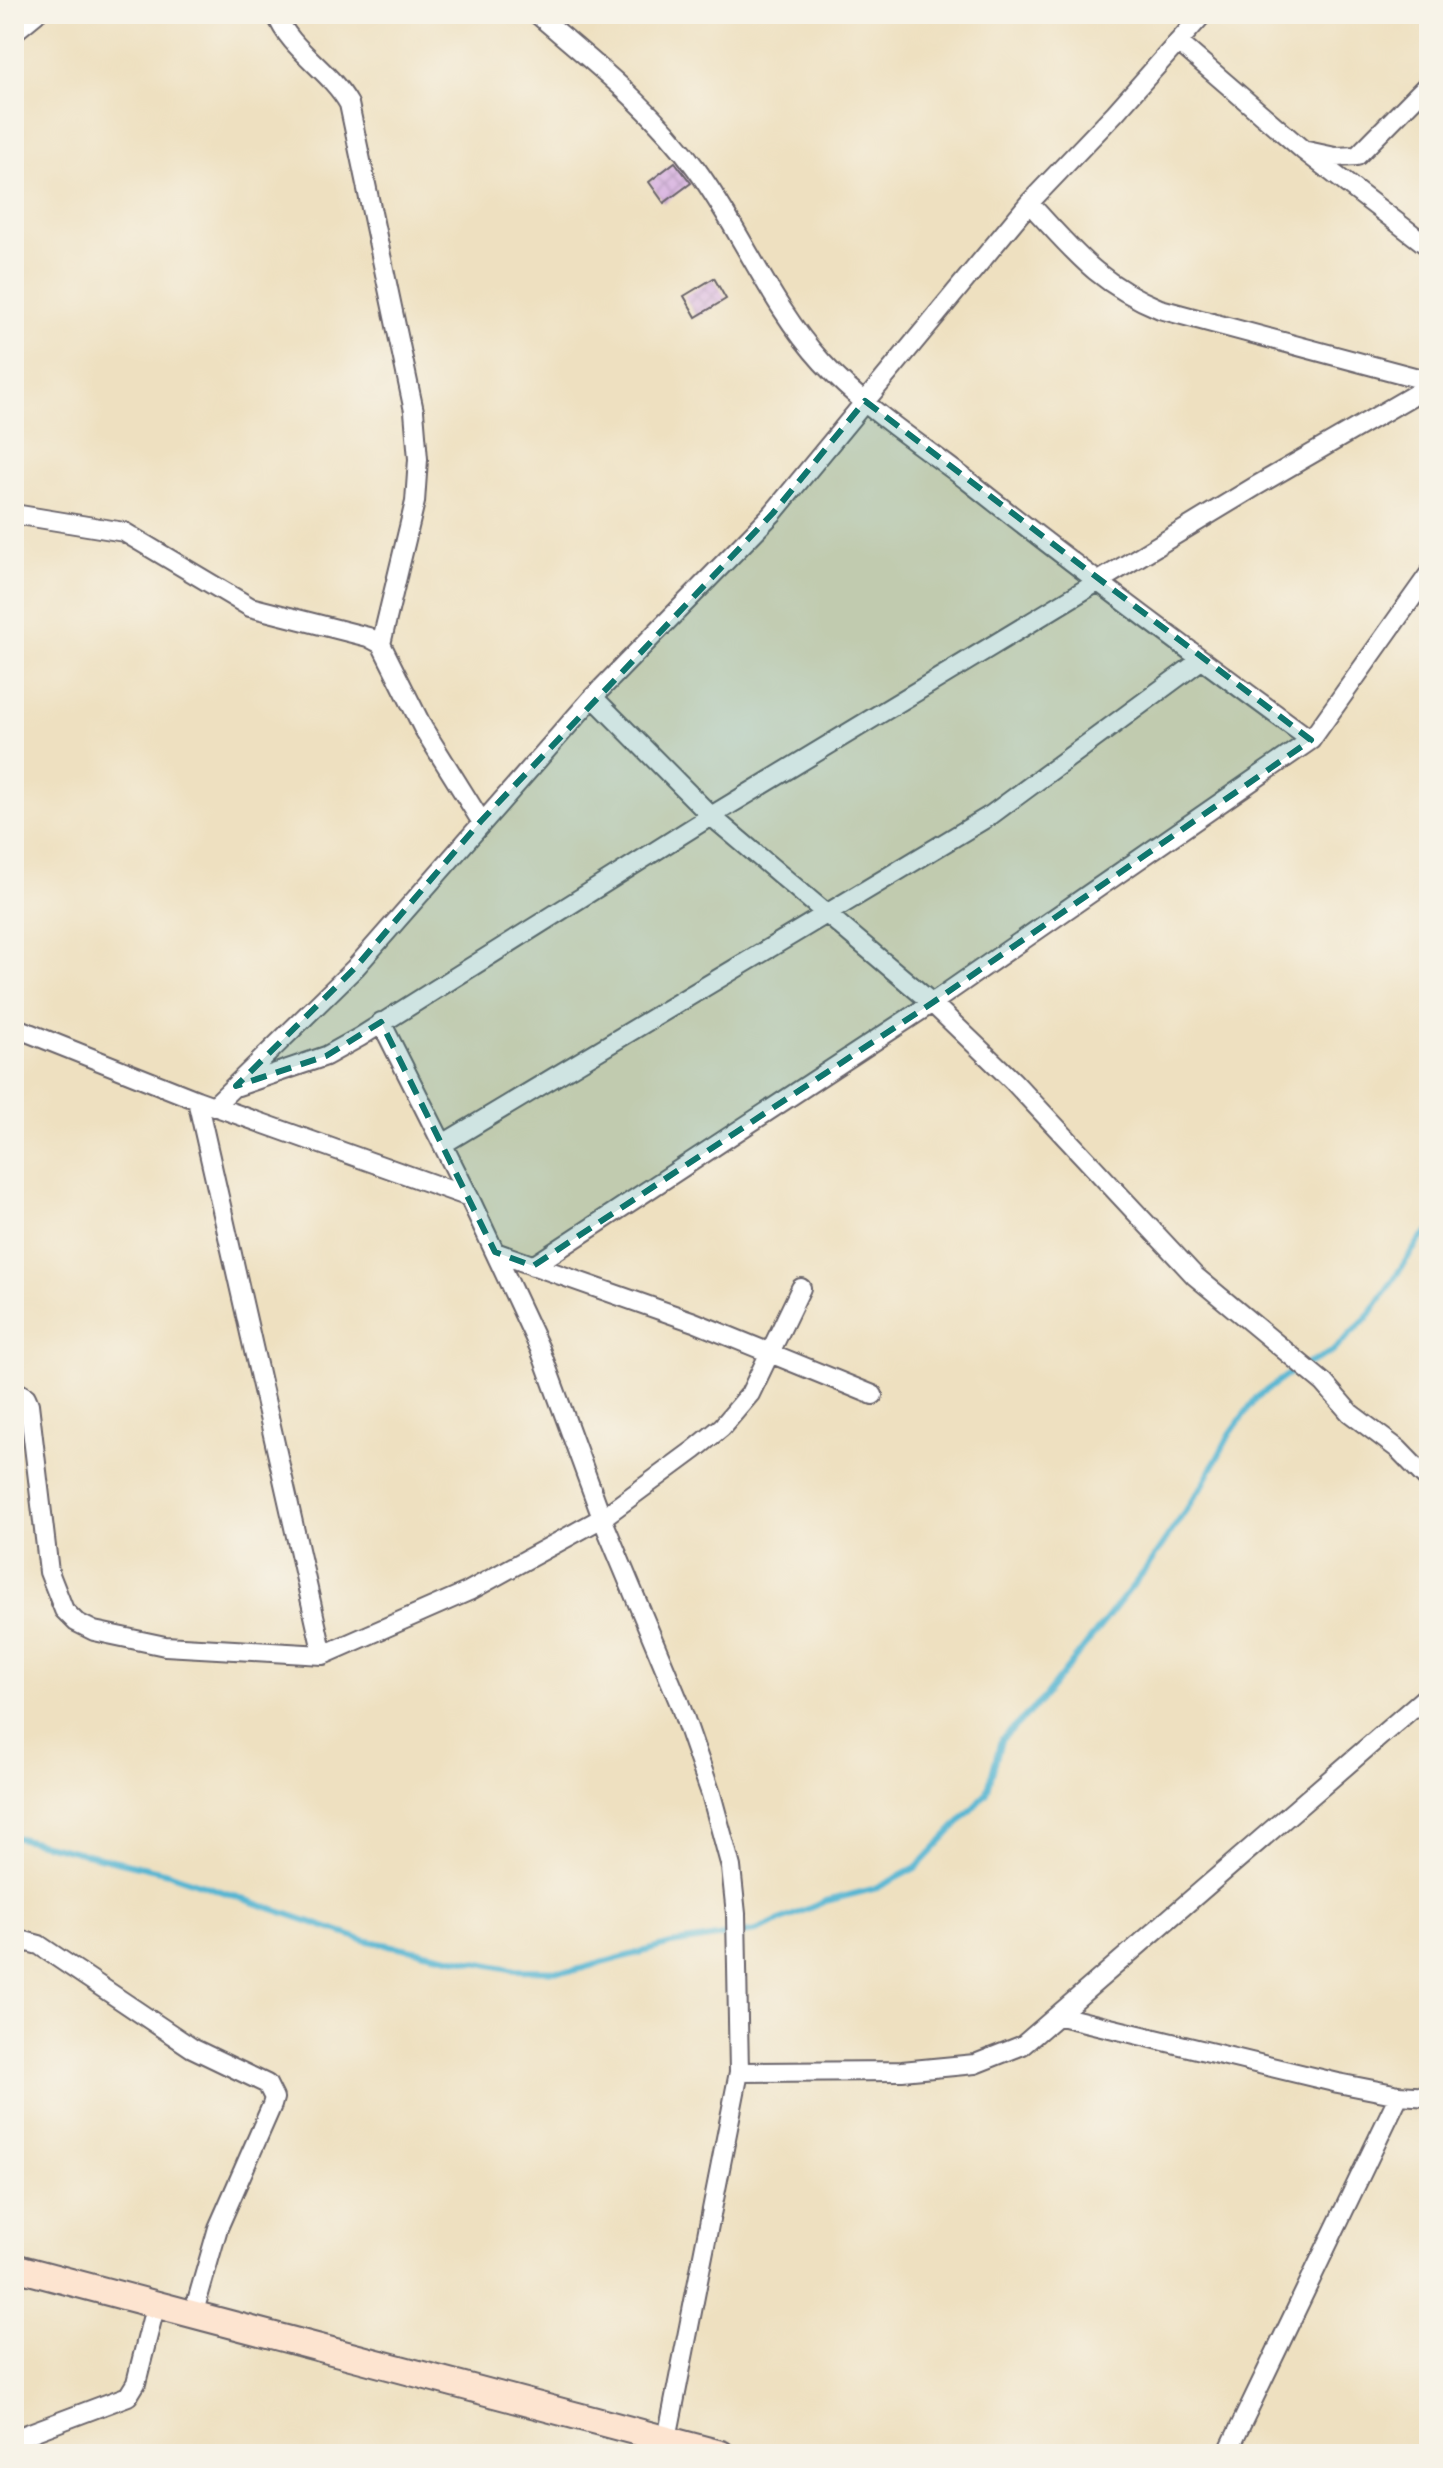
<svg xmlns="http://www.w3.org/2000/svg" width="1443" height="2468" font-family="Caveat,sans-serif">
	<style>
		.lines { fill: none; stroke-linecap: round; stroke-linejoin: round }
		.stream { stroke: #54b5d2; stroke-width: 6 }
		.building { fill: url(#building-cross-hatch) }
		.street-casing { stroke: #69646a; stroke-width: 22 }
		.secondary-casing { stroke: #69646a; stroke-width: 30 }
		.street { stroke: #fff; stroke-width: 18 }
		.secondary { stroke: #fde4d0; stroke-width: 26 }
		.marked { fill: #0f766e; fill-opacity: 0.2; stroke: #0f766e; stroke-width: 6; stroke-dasharray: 16 10; stroke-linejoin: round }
	</style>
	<defs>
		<pattern id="building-cross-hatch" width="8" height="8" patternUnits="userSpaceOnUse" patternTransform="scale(2)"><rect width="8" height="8" fill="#d7b0e1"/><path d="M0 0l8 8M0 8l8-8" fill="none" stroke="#b897c2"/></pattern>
	</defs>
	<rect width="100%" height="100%" fill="#f7f3e8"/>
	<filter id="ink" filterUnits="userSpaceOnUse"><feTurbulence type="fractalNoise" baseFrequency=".0125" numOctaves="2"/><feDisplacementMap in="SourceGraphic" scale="16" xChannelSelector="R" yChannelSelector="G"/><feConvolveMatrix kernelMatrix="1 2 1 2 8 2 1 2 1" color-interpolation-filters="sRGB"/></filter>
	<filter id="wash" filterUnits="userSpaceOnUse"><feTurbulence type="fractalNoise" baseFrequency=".006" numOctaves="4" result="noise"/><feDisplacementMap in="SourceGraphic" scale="32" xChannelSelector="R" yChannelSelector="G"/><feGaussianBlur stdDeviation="1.8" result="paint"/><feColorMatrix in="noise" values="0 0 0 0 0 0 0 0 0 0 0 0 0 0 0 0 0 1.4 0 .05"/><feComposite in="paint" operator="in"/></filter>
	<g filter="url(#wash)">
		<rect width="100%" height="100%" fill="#eee0c0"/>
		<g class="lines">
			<path class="stream" d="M14,1837L168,1873L363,1940L516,1970L572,1971L671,1944L756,1931L826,1901L877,1888L917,1867L987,1793L1001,1740L1042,1700L1146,1569L1203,1485L1230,1434L1256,1398L1293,1371L1332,1352L1369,1316L1419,1241L1429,1232"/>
		</g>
		<g id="blocks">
			<path class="building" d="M675,162L691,183L664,203L649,182Z
				M714,278L726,299L696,317L684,296Z"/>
		</g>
	</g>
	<g filter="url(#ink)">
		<use href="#blocks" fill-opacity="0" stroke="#69646a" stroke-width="2"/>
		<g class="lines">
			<g class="street-casing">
				<path id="street" d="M276,14C290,50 330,70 349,104L414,411L418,459L415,502L381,644
					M537,14C594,63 653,109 697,170C742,232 771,306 822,362C864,408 919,443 968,481C1080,570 1195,655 1311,740
					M14,32L36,14
					M1178,42L1303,150L1429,247
					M1307,151L1335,157L1357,156L1429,83
					M1029,203C1074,251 1097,283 1160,309L1429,381
					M14,514L124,532L250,607L368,637L381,644L423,728L481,821
					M593,697L711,816L932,1003L1013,1081L1195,1276L1324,1383L1350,1413L1398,1449L1429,1481
					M381,1022L469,1197L540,1349L602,1518L679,1702L711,1794L731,1867L736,1914L739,2072L664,2454
					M14,1027L197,1100L469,1197
					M238,1086L326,1056L360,1037L711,816L1256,486L1429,386
					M197,1100L323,1655
					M215,1105L355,968L593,697L773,513L1029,203L1115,113L1203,14
					M443,1144L991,815L1201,660
					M495,1252L694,1322L873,1395
					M533,1266L932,1003L1311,740L1429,574
					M14,1390L26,1397L29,1404L49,1572L64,1610L76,1622L94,1631L165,1646L323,1655L469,1591L602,1518L694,1450L722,1427L750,1394L801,1288
					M14,1945L24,1941L39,1945L192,2048L267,2084L274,2098L272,2105L218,2228L193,2315
					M1060,2016L1338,2083L1399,2095L1429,2097
					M739,2072L902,2071L975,2064L1023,2045L1429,1694
					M14,2439L128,2396L136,2383L156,2303
					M1227,2454L1399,2095"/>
			</g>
			<g class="secondary-casing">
				<path id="secondary" d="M14,2267L721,2454"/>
			</g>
			<use href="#street" class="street"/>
			<use href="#secondary" class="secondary"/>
		</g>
	</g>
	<path class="marked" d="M865,401L1311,740L932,1003L533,1266L495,1252L381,1022L326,1056L236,1086L355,968L481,821L773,513Z"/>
	<rect width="1443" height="2468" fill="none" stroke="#f7f3e8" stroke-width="48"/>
</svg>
